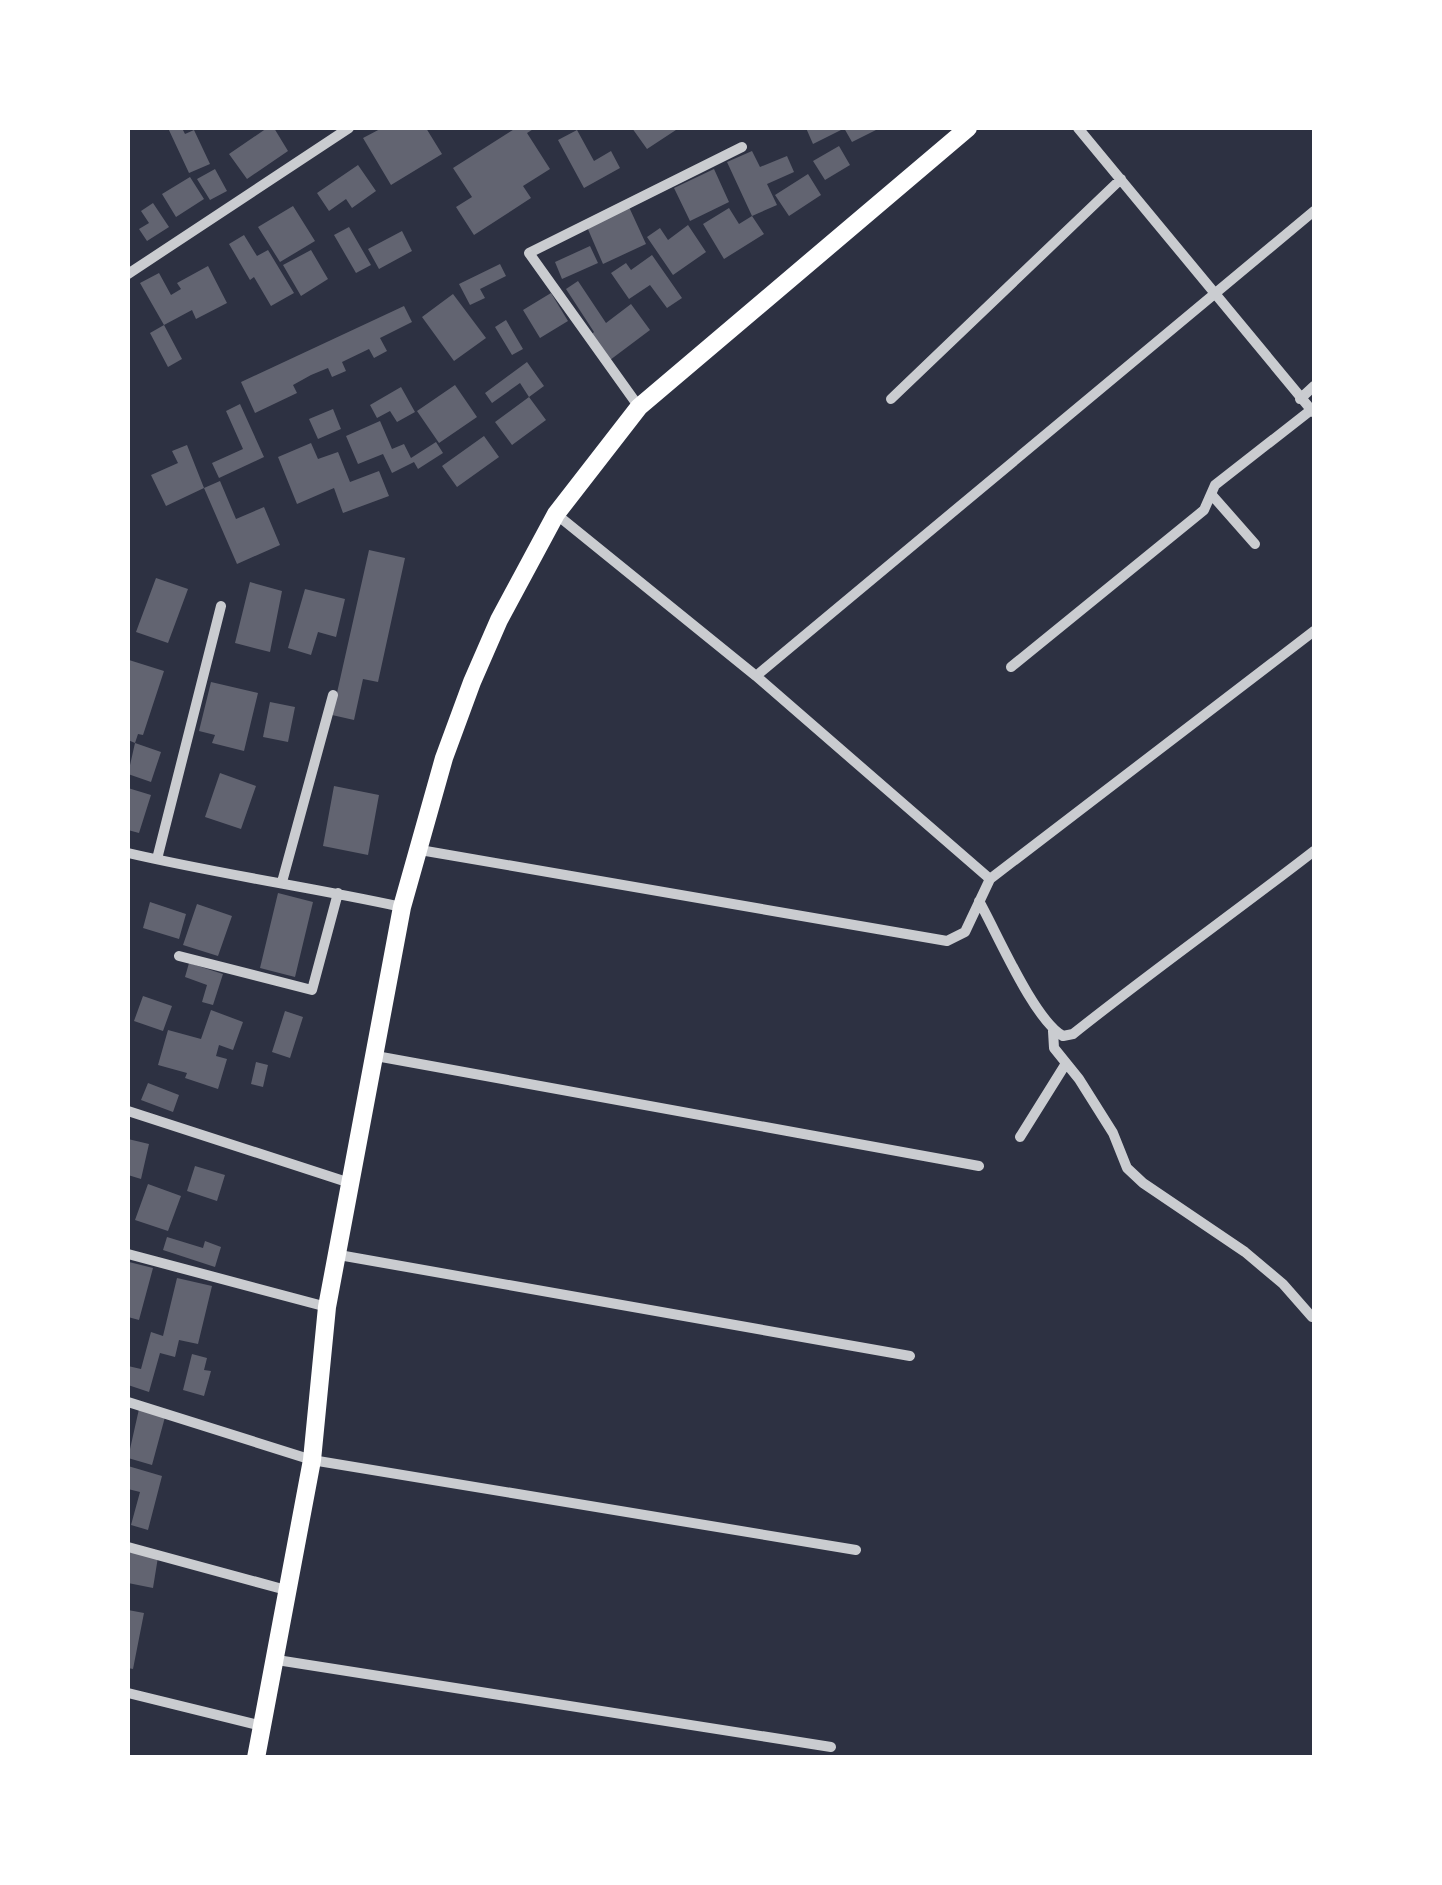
<svg xmlns="http://www.w3.org/2000/svg" width="1442" height="1885" font-family="Mulish,sans-serif">
	<style>
		.building { fill: #626471 }
		.lines { fill: none; stroke-linecap: round; stroke-linejoin: round }
		.minor { stroke: #caccd0; stroke-width: 10 }
		.trunk { stroke: #fff; stroke-width: 18 }
	</style>
	<rect width="100%" height="100%" fill="#2d3142"/>
	<path class="building" d="M168,128H182L185,134L194,130L210,164L189,173Z
		M267,128H274L288,151L247,179L229,154Z
		M382,128H426L442,154L391,185L363,138Z
		M516,128H535L527,133L550,169L523,186L531,198L474,235L456,207L472,197L453,168Z
		M632,128H679L647,149Z
		M806,128H839L841,130L813,144Z
		M844,128H880L852,142Z
		M577,130L594,161L611,151L620,168L584,188L558,140Z
		M839,146L850,165L825,180L813,161Z
		M752,151L760,167L787,156L794,172L767,184L777,205L752,216L727,162Z
		M358,165L376,191L352,208L346,199L329,211L317,193Z
		M215,169L227,191L210,200L197,179Z
		M714,169L729,202L690,221L674,188Z
		M808,174L821,195L789,216L775,195Z
		M190,177L204,199L176,217L162,194Z
		M153,203L169,227L147,241L139,229L149,223L141,211Z
		M293,206L315,241L280,262L258,227Z
		M629,207L646,244L603,264L587,227Z
		M729,208L739,224L752,216L764,234L724,259L703,224Z
		M688,225L706,252L673,275L647,237L660,228L668,240Z
		M349,227L371,265L356,273L334,235Z
		M402,231L412,251L379,269L368,249Z
		M244,235L257,256L268,250L294,293L271,306L254,277L250,280L229,244Z
		M590,246L598,263L562,279L555,262Z
		M311,250L328,279L301,296L283,265Z
		M652,255L682,298L667,308L650,285L629,299L611,273L626,263L631,270Z
		M500,264L506,276L480,289L485,298L470,305L459,284Z
		M208,266L227,303L196,319L192,310L164,325L140,283L159,273L171,295L181,289L177,283Z
		M578,281L606,323L631,304L650,330L610,360L591,335L594,332L566,289Z
		M551,293L568,321L540,338L523,310Z
		M453,294L486,338L454,361L422,317Z
		M404,306L412,322L380,338L387,351L374,358L369,349L342,362L346,371L332,377L328,368L311,375L293,385L297,393L255,413L241,382Z
		M506,320L523,349L512,355L495,327Z
		M164,325L182,359L168,367L150,333Z
		M527,362L544,386L529,397L520,383L492,403L485,393Z
		M455,385L477,417L439,443L417,411Z
		M401,387L415,412L397,422L390,411L377,418L370,405Z
		M529,397L546,420L512,445L495,422Z
		M240,404L264,457L219,478L212,463L243,449L226,411Z
		M333,409L341,429L318,439L309,419Z
		M380,421L392,449L404,444L411,458L436,442L443,453L418,469L414,462L392,473L383,454L358,464L346,436Z
		M484,436L499,457L457,487L442,466Z
		M311,443L318,459L338,452L350,482L379,471L389,496L343,513L334,488L297,504L278,457Z
		M187,445L204,488L220,481L236,519L264,507L280,545L237,564L204,488L166,506L151,475L178,463L172,451Z
		M369,550L405,558L378,682L363,679L354,720L332,715Z
		M156,578L188,589L168,643L136,632Z
		M250,582L282,591L270,652L235,643Z
		M305,589L345,599L336,637L318,632L311,655L288,648Z
		M129,660L164,671L143,735L138,734L135,743L128,740Z
		M211,682L258,693L244,751L212,743L215,735L199,731Z
		M270,702L295,707L288,742L263,737Z
		M135,743L161,752L151,782L128,774Z
		M220,773L256,786L241,829L205,817Z
		M334,786L379,795L368,855L323,846Z
		M128,788L151,795L139,833L128,830Z
		M278,893L313,902L295,977L260,968Z
		M150,902L186,914L179,939L143,928Z
		M197,904L232,916L218,956L183,945Z
		M189,963L223,974L213,1005L202,1002L207,985L185,977Z
		M143,996L172,1006L163,1031L134,1021Z
		M211,1010L243,1022L233,1050L219,1045L216,1056L227,1059L218,1089L185,1078L187,1073L158,1065L168,1030L201,1039Z
		M285,1011L303,1017L290,1058L272,1052Z
		M256,1062L268,1065L263,1087L251,1084Z
		M148,1083L179,1095L173,1112L141,1100Z
		M128,1139L149,1144L141,1179L128,1175Z
		M195,1166L225,1175L217,1201L187,1191Z
		M148,1184L181,1196L168,1231L135,1220Z
		M167,1237L203,1248L205,1241L221,1247L215,1267L163,1250Z
		M129,1262L153,1268L139,1320L128,1317Z
		M177,1278L212,1286L198,1344L179,1340L175,1357L160,1353L149,1392L128,1385V1366L141,1369L151,1332L163,1336Z
		M192,1354L207,1358L204,1370L211,1371L204,1396L183,1390Z
		M139,1409L165,1417L152,1465L128,1458Z
		M128,1466L162,1476L148,1530L131,1525L140,1492L128,1489Z
		M128,1552L158,1557L153,1588L128,1583Z
		M128,1610L144,1613L133,1669L128,1668Z"/>
	<g class="lines">
		<path class="minor" d="M1078,128L1313,412
			M128,274L349,128
			M891,399L1121,179
			M1300,399L1314,386
			M639,407L529,253L742,147
			M1211,494L1255,544
			M556,514L756,676L990,879
			M1011,667L1204,510L1215,485L1311,410
			M756,676L1314,211
			M420,850L947,941L965,932L990,879L1314,631
			M128,853C218,874 310,887 402,907
			M157,859L221,606
			M282,882L333,695
			M979,901C997,933 1034,1020 1063,1036L1073,1034C1152,971 1234,913 1314,851
			M179,956L312,990L338,893
			M1053,1031L1054,1048L1079,1079L1113,1133L1127,1168L1143,1183L1245,1252L1283,1284L1312,1317
			M376,1056L979,1166
			M128,1111L350,1183
			M1020,1137L1065,1065
			M128,1254L327,1307
			M339,1255L910,1356
			M128,1402L312,1460L856,1550
			M128,1547L286,1590
			M277,1660L831,1747
			M128,1693L262,1726"/>
		<path class="trunk" d="M256,1758L312,1460L327,1307L402,907L444,758L472,682L499,620L556,514L639,407L968,128"/>
	</g>
	<rect width="1442" height="1885" fill="none" stroke="#ffffff" stroke-width="260"/>
</svg>
